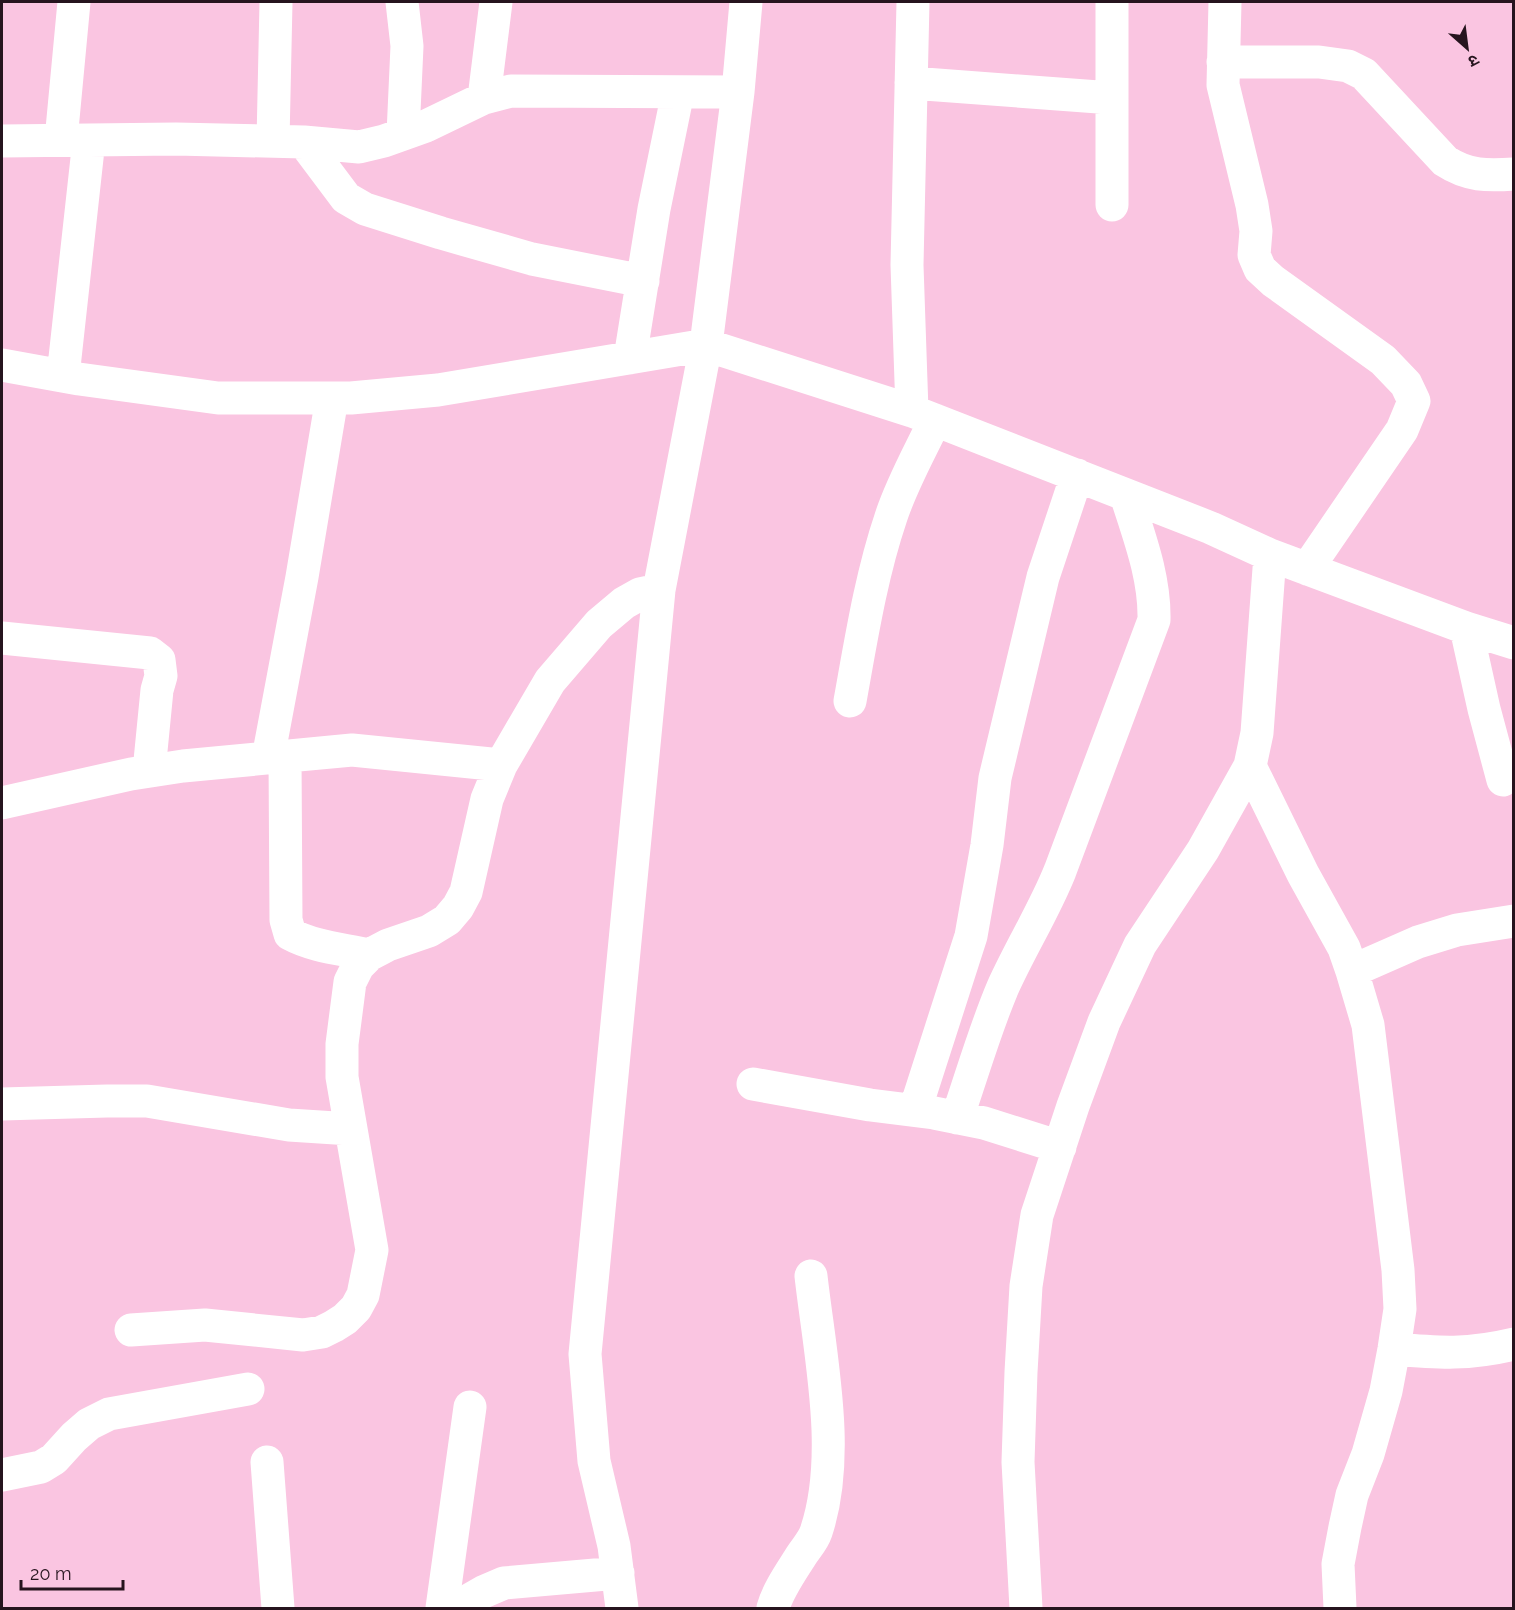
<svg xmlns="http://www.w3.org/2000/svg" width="1515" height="1610" font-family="Raleway,'Noto Sans Devanagari',sans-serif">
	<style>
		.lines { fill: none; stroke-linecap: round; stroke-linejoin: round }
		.minor { stroke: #fff; stroke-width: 33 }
	</style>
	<rect width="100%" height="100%" fill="#fac5e1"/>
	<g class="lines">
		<path class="minor" d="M402,2L407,46L403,134
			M1112,2V205
			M1225,2L1223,85L1252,205L1256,231L1254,255L1260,269L1273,281L1383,360L1406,384L1414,401L1402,430L1307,569
			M1223,62H1319L1348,66L1364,74L1445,161C1468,176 1487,176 1514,174
			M911,83L1112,98
			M484,98L496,2
			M61,140L74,2
			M2,141L176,139L304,142L359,147L384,141L426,126L484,98L511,91L738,92
			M273,141L276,2
			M304,142L346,198L365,209L441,233L532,259L643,281
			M630,358L654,209L678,92
			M2,365L79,379L218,398H351L438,390L706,345L912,411L1211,528L1270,555L1466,628L1514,643
			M63,376L89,140
			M912,411L907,265L913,2
			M1466,628L1484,709L1503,780
			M2,638L150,653L159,660L161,676L157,690L149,771
			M850,701C861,640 871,576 891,517C902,483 920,452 935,420
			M285,756L286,920L290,934C314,947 343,949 369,955
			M268,758L302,577L332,398
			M1250,766L1303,874L1344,948L1352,971L1368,1025L1398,1270L1400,1309L1394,1349L1386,1391L1368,1454L1352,1495L1345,1527L1338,1564L1340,1608
			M2,803L131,774L183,766L352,750L501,765
			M1352,971L1418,942L1457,930L1514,921
			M753,1084L870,1105L934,1113L984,1123L1060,1147
			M2,1104L107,1101H147L289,1125L351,1129
			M915,1110L971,936L987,845L995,778L1043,577L1077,475
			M957,1118C972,1075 985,1029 1003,987C1021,947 1044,911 1060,871L1154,620C1155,577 1139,536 1126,495
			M131,1330L205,1325L303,1335L322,1332L334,1326L345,1319L356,1308L363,1295L372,1250L342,1077V1044L350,982L358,966L369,955L388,945L429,931L447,920L458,907L466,892L487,799L501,765L550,681L599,624L624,603L640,594L659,590
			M1394,1349C1440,1353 1468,1355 1514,1344
			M267,1462L278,1608
			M2,1475L41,1467L54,1459L74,1437L89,1424L109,1414L248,1389
			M442,1608L470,1407
			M455,1608L483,1592L504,1583L618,1573
			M622,1608L614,1546L594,1461L585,1354L659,590L706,345L738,92L746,2
			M773,1608C778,1590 791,1572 801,1556C806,1548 813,1541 816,1532C842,1455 820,1356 811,1276
			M1026,1608L1018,1462L1021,1372L1026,1286L1037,1215L1073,1106L1104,1022L1140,945L1203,850L1250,766L1257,733L1270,555"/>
	</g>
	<rect width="1515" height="1610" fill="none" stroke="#26141e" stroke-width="6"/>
	<g transform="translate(1467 48) rotate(152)" stroke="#fac5e1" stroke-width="4.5" paint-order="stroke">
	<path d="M0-4.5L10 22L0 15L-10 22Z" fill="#26141e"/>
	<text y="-9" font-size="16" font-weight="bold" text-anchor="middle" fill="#26141e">उ</text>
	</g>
	<path d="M21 1580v9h102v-9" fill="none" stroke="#26141e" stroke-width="3"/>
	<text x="30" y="1580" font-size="18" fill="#26141e" stroke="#fac5e1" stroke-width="4.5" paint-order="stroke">20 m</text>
</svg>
